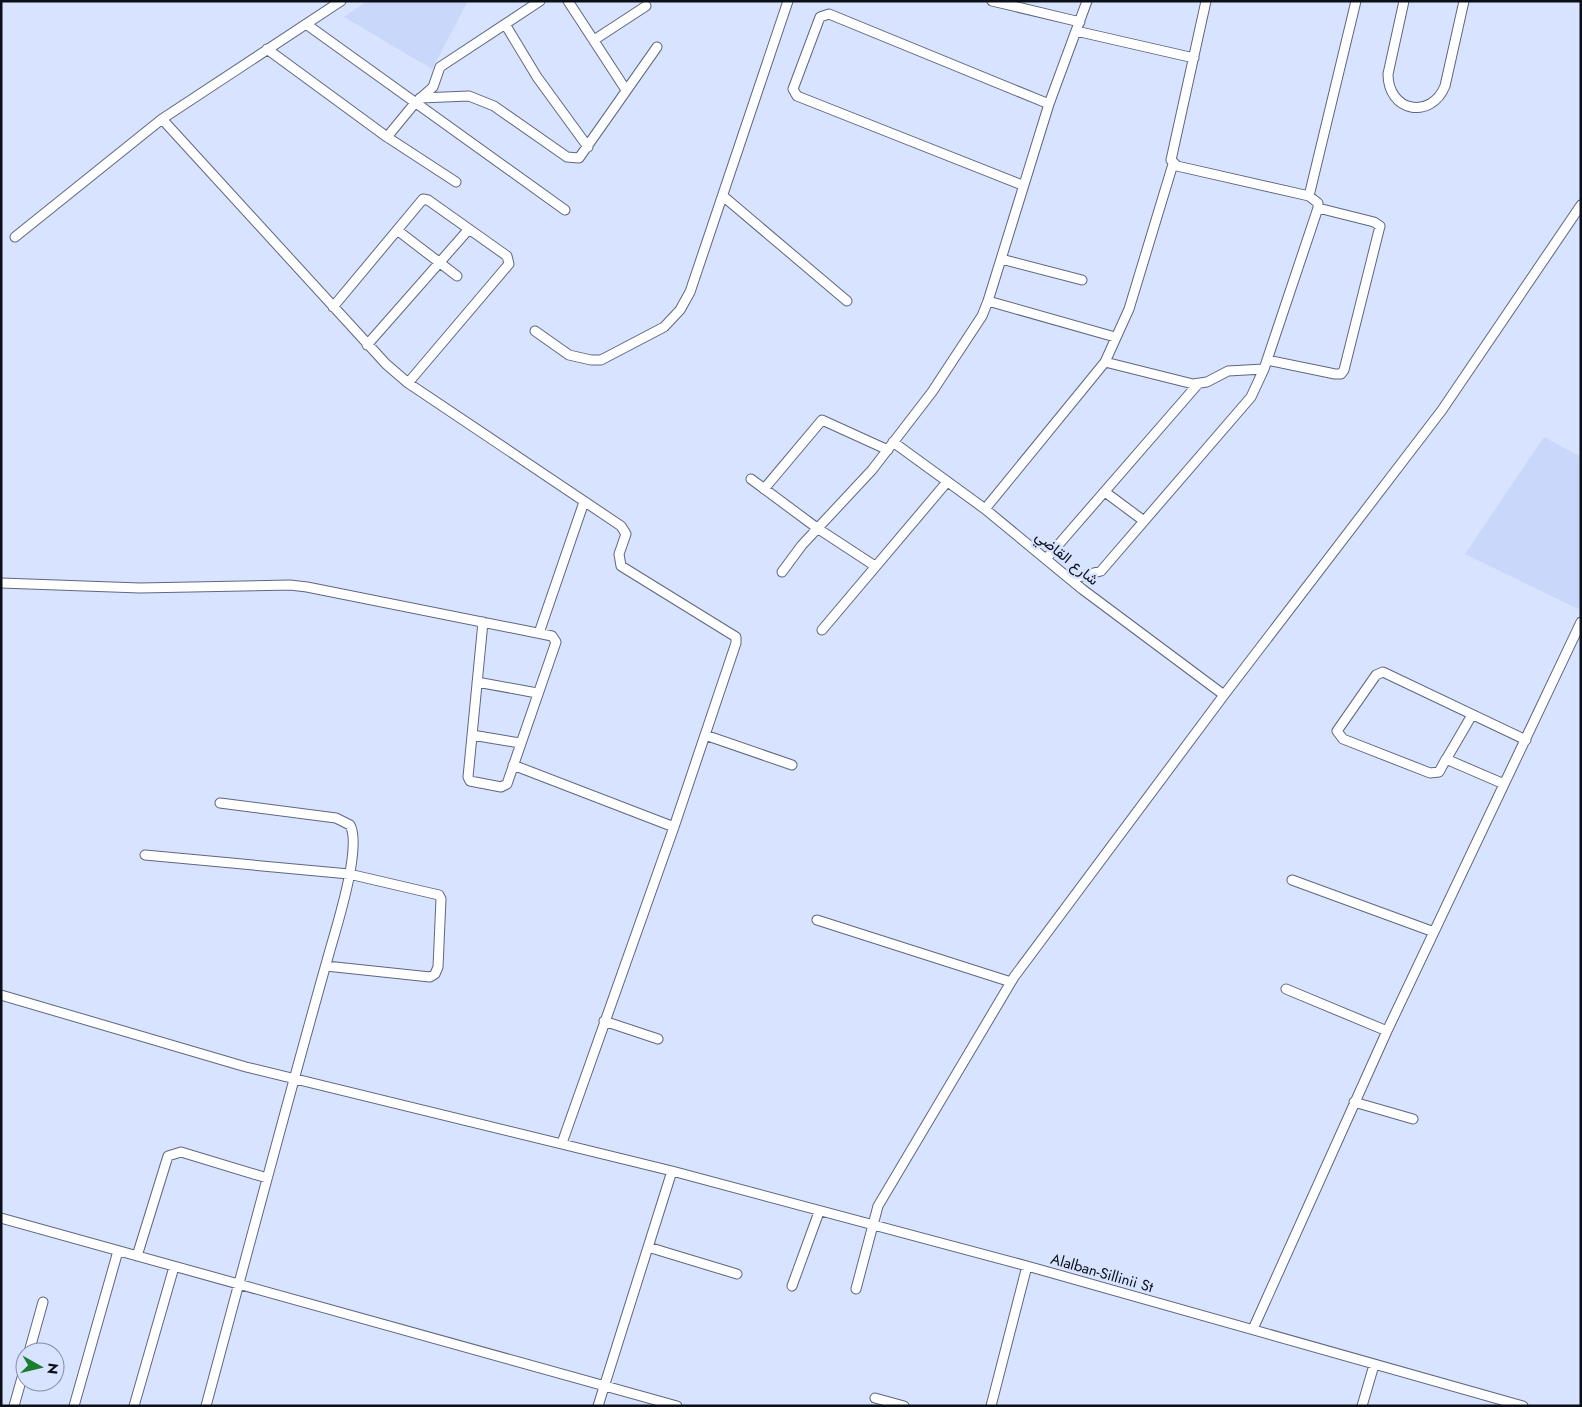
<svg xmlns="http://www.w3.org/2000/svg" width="1582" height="1407" font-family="Jost,Vazirmatn,sans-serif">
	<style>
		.built { fill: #c9d7fa }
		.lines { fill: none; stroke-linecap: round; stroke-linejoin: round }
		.street-casing { stroke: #5d677f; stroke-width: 11 }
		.street { stroke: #fff; stroke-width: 9 }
		.labels { text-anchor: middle; stroke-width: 5; stroke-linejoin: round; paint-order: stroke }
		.street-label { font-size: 15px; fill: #0b0f18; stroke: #d8e3ff }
	</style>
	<rect width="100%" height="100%" fill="#d8e3ff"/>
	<path class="built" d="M367,1H468L432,69L344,17Z
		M1544,437L1581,457V604L1578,609L1465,554Z"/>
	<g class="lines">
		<g class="street-casing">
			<path id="street" d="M568,1L626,90
				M992,1L1080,22
				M1087,1L1049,104L988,301L1115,337
				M1404,1L1388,74C1388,112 1431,120 1445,86L1464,1
				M306,24L565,210
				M505,24L537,77L588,147
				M1076,31L1194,58
				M594,40L646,6
				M267,49L387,137L456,182
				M420,98L469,96L494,106L567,157L579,158L657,47
				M162,119L386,364L408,383L621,526L626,534L619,554L621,566L736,637V643L674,827L562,1143
				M387,137L415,103L433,87L440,67L540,1
				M1022,185L797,96L793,89L820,17L829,14L1049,104
				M723,196L847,301
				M1309,196L1356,1
				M397,230L457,276
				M15,237L162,119L341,1
				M1001,259L1082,280
				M333,307L423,199L428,200L507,256L509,264L408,383
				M535,331L569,355L591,360H601L664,327L680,310L690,292L788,1
				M367,345L469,229
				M1267,360L1335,374H1341L1344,370L1380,226L1374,222L1318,208
				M1105,362L1193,384L1207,382L1228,371L1264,369
				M893,442L985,509L1082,589L1224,695
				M751,479L817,528L875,566
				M764,489L822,420L888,450
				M1105,492L1144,521
				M985,509L1105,362L1129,309L1173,164
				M1046,559L1198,384
				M782,572L802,545L872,470L932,392L982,316L988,301
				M1071,579L1101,571L1251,397L1264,369L1318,208V203L1309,196L1177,166L1171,160L1206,1
				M1,583L140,588L290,585L307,587L552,636L556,642L507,784L501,787L470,781L468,777L483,622
				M822,630L947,482
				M539,633L584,502
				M477,682L537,693
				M1337,731L1376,675L1383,672L1526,740
				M1337,731L1343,739L1430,773L1439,772L1446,759L1504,784
				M472,735L520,743
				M705,735L792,765
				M1444,763L1472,715
				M513,765L674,827
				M145,855L349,874L439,895L441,899L438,967L435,974L430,977L326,966
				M1292,880L1434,932
				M817,920L1011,982
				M1286,989L1387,1031
				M1,995L246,1067L672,1171L598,1406
				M604,1021L658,1039
				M1354,1102L1413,1119
				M672,1171L1027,1266L1523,1406
				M1,1218L677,1406
				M648,1247L737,1274
				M137,1256L168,1156L181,1152L267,1178
				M792,1286L819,1212
				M856,1289L878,1206L1014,977L1224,695L1442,410L1581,205
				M1253,1329L1387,1031L1581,622
				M29,1352L43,1302
				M875,1398L904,1406
				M14,1406L25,1367
				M74,1406L118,1251
				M134,1406L174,1267
				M206,1406C247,1254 287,1102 330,950C337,925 362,847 350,825L336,818L220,803
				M991,1406L1027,1266
				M1362,1406L1374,1365"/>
		</g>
		<use href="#street" class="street"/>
	</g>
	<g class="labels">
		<g class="street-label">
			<text transform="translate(1067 558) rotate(39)" y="5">شارع القاضي</text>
			<text transform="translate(1102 1273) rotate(16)" y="5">Alalban-Sillinii St</text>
		</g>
	</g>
	<rect width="1582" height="1407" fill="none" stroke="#0b0f18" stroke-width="5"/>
	<g transform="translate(40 1367) rotate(98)"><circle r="24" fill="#d8e3ff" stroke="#868ea3"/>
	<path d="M0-4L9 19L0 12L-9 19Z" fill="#1d7d2e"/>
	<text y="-8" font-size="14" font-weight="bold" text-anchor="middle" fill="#0b0f18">N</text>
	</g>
</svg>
